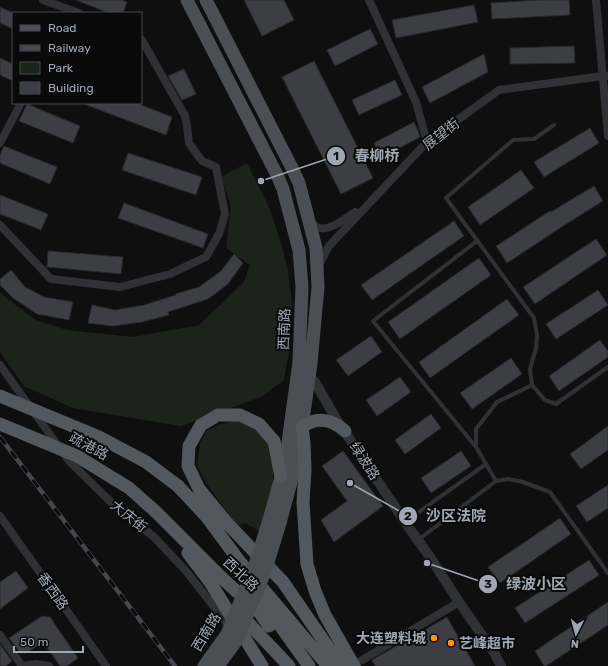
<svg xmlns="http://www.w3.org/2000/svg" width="608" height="666" font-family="Rubik,'Noto Sans SC',sans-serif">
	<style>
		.green { fill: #1b231b }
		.building { fill: #3c3e43; stroke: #28292c }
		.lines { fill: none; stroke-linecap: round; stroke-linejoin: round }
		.service { stroke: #2f3135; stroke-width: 4 }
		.minor { stroke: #2f3135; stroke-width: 8 }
		.tertiary { stroke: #2f3135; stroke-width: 10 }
		.primary { stroke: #4b4f55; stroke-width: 13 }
		.trunk { stroke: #53585e; stroke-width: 13 }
		.rail-casing { stroke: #44474d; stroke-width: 4.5 }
		.rail { stroke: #0a0a0b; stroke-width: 3; stroke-dasharray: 9; stroke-linecap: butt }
		.primary-bridge { stroke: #4b4f55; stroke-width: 13 }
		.trunk-bridge { stroke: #53585e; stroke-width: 13 }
		.poi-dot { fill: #ff9018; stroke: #0a0a0b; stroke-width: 1.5 }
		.labels { text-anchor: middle; stroke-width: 4; stroke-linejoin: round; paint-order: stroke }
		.street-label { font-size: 14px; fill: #9ea7b3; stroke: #0a0a0b }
		.poi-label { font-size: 14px; font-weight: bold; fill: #9ea7b3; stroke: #0a0a0b; text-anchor: end }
		.leader { fill: none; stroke: #9ea7b3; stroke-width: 1.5 }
		.callout-dot { fill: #9ea7b3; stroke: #0a0a0b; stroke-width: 1.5 }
		.mark-label { font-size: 12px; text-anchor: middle; font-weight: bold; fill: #111 }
		.callout-label { font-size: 15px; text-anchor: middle; font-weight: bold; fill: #9ea7b3; stroke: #0a0a0b; stroke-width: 4; stroke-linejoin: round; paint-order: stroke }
	</style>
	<rect width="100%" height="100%" fill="#0f0f10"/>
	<path class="green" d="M247,163L270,209L282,247L288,271L292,302L289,351L284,380L261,397L181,426L73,408L24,386L0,352V292L6,298L36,320L67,330L133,337L199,325L244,282L250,265L226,248L231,206L221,177Z
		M236,421L252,426L265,439L273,453V481L261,532L245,523L237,526L206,483L197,466L200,443L206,431L221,424Z"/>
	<path class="building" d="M76,0H122L127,2L123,13H109Z
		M244,0H284L294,20L262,36Z
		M539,0H569L570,15L492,19L491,3Z
		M474,5L478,22L396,38L392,20Z
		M0,7L13,13V29L0,23Z
		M370,29L378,44L335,66L327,50Z
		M574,46L575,63L510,64V48Z
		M484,54L488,72L430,103L422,87Z
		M0,58L13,64V81L0,75Z
		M314,61L373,178L341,194L282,77Z
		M184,69L196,94L182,100L168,76Z
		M395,80L402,95L359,115L352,100Z
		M84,103H136L172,117L166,135L84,104Z
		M27,104L80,126L73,143L19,121Z
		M414,122L418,131L420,137L381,158L374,143Z
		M590,128L599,143L544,177L534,162Z
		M4,146L57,167L50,184L0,163V155Z
		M128,153L202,177L196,195L122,170Z
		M521,170L534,188L480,225L468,207Z
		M594,186L603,201L563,226L507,263L496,246L550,211L551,212Z
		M0,195L48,214L41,230L0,214Z
		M124,203L208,234L203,248L118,218Z
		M454,221L464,236L372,300L361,285Z
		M596,239L607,255L535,304L523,287Z
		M48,251L123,257L121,274L47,267Z
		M234,254L243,263L228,284L208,299L168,312L169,315L142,322L113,326L88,323L92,305L115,310L144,305L176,295L175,294L199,287L221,271Z
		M479,258L491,275L400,339L388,322Z
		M11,270L25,287L44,297L73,302L69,320L37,314L13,298L0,285V279Z
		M598,290L608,305L556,339L546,324Z
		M507,299L519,315L430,378L419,362Z
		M371,336L382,352L348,376L336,360Z
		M600,340L608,351V357L559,391L549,376Z
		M511,358L522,374L472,409L460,393Z
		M400,377L411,392L377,416L366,400Z
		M431,414L441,428L405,454L395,440Z
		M608,426V450L581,469L570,454Z
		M343,451L383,506L334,542L321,520L347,501L322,466Z
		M461,451L471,466L431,493L421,478Z
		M608,485V508L587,522L576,506Z
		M560,518L571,534L500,583L488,567Z
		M589,560L599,575L525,623L515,608Z
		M16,571L28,588L0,609V582Z
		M608,602V625L546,666H544L535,651Z
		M42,616L50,617L78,658L67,666H60L43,642L25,654L23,652L21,654L9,638Z
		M447,617L475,666H375L372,660Z
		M0,644L12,661L6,666H0Z"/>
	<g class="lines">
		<path class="service" d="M532,385L545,400L556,404L608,367
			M476,447V429L497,402L532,385L530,369L536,348L537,335L534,318L446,198L513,140L534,139L554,125
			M496,481L508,479L523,482L550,492L608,573
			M405,522L486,464
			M418,540L496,481L476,447L373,321L477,241"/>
		<path class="minor" d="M43,0L79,13
			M369,0L416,102L427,142
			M596,0L608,136
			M0,143L21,103
			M310,220C312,222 314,226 317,227C328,233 346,218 355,212
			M0,225L51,279L120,287L170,274L206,257L219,234L225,214L216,167L202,161L189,143L187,126L185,116L143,42L141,39
			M319,265L329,246L427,142L499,90L603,76H608
			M0,365L69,461L117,508L154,537L186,571L232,630
			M0,516L106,666
			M0,635L22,666
			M354,665L459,602
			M22,666L36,664L49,666"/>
		<path class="tertiary" d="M309,376L315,382L335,417L405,522L430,557L459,602L495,654L501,666"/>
		<path class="primary" d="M187,0L278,177L283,189L299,250L302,287L299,362L287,450L281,477L269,520
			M206,0L293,170L299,183L316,248L318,287L311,363L302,427L291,482L280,523"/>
		<path class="trunk" d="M345,431C332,419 317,416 302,427L304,443L305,470L303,502L307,564L315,591L325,615L354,666
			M281,477L274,441L259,424L240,415H218L201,425L189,446L188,466L199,489L227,523L283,582L341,666
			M178,486L206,516L240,562L328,666
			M155,511L222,578L260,613L269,626
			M188,553L210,582L262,666
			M264,603L309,666
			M239,613L289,666"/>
		<g class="rail-casing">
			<path id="rail" d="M0,437L175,666"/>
		</g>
		<use href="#rail" class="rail"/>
		<path class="primary-bridge" d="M204,666L227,634L254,568L269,520
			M218,666L237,640L265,572L280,523"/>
		<path class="trunk-bridge" d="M0,396L99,437L146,462L178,486
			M0,424L77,456L129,488L155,511"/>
	</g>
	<g class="poi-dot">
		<circle cx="434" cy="638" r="4"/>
		<circle cx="451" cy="643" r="4"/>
	</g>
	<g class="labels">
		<g class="street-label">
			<text transform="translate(441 134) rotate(-38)" y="5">展望街</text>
			<text transform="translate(284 329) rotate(-88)" y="5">西南路</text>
			<text transform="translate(89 446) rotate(28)" y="5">疏港路</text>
			<text transform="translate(365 461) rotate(57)" y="5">绿波路</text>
			<text transform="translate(129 516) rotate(39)" y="5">大庆街</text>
			<text transform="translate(241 574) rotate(43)" y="5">西北路</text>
			<text transform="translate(53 591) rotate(55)" y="5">香西路</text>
			<text transform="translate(206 632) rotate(-59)" y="5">西南路</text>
		</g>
		<g class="poi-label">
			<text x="426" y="643">大连塑料城</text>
			<text x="459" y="648" text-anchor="start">艺峰超市</text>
		</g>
	</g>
	<path class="leader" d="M261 181L336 156M350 483L408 516M427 563L488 584"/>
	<g class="callout-dot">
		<circle cx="261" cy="181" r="4"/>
		<circle cx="350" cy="483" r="4"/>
		<circle cx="427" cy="563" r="4"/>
		<circle cx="336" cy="156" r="10"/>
		<circle cx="408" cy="516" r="10"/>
		<circle cx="488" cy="584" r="10"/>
	</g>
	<g class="mark-label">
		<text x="336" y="160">1</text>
		<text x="408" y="520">2</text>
		<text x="488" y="588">3</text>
	</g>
	<g class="callout-label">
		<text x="377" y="161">春柳桥</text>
		<text x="456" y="521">沙区法院</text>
		<text x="536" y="589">绿波小区</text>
	</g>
	<rect x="12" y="12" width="130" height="92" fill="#0a0a0b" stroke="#45494e"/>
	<rect x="20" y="25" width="20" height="6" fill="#4b4f55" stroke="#45494e"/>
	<text x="48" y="32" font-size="12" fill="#9ea7b3">Road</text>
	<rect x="20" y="45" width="20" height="6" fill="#44474d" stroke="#45494e"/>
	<text x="48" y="52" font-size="12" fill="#9ea7b3">Railway</text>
	<rect x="20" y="62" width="20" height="12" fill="#1b231b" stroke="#45494e"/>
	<text x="48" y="72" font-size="12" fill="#9ea7b3">Park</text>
	<rect x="20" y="82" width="20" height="12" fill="#3c3e43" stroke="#45494e"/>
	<text x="48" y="92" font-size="12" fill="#9ea7b3">Building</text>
	<g transform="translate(576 634) rotate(186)" stroke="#0a0a0b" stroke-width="3" paint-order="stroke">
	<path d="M0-3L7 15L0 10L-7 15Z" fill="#9ea7b3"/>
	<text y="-6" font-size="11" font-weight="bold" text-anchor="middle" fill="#9ea7b3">N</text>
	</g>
	<path d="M14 646v6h69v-6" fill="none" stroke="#9ea7b3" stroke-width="2"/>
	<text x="20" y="646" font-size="12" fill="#9ea7b3" stroke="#0a0a0b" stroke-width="3" paint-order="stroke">50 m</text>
</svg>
